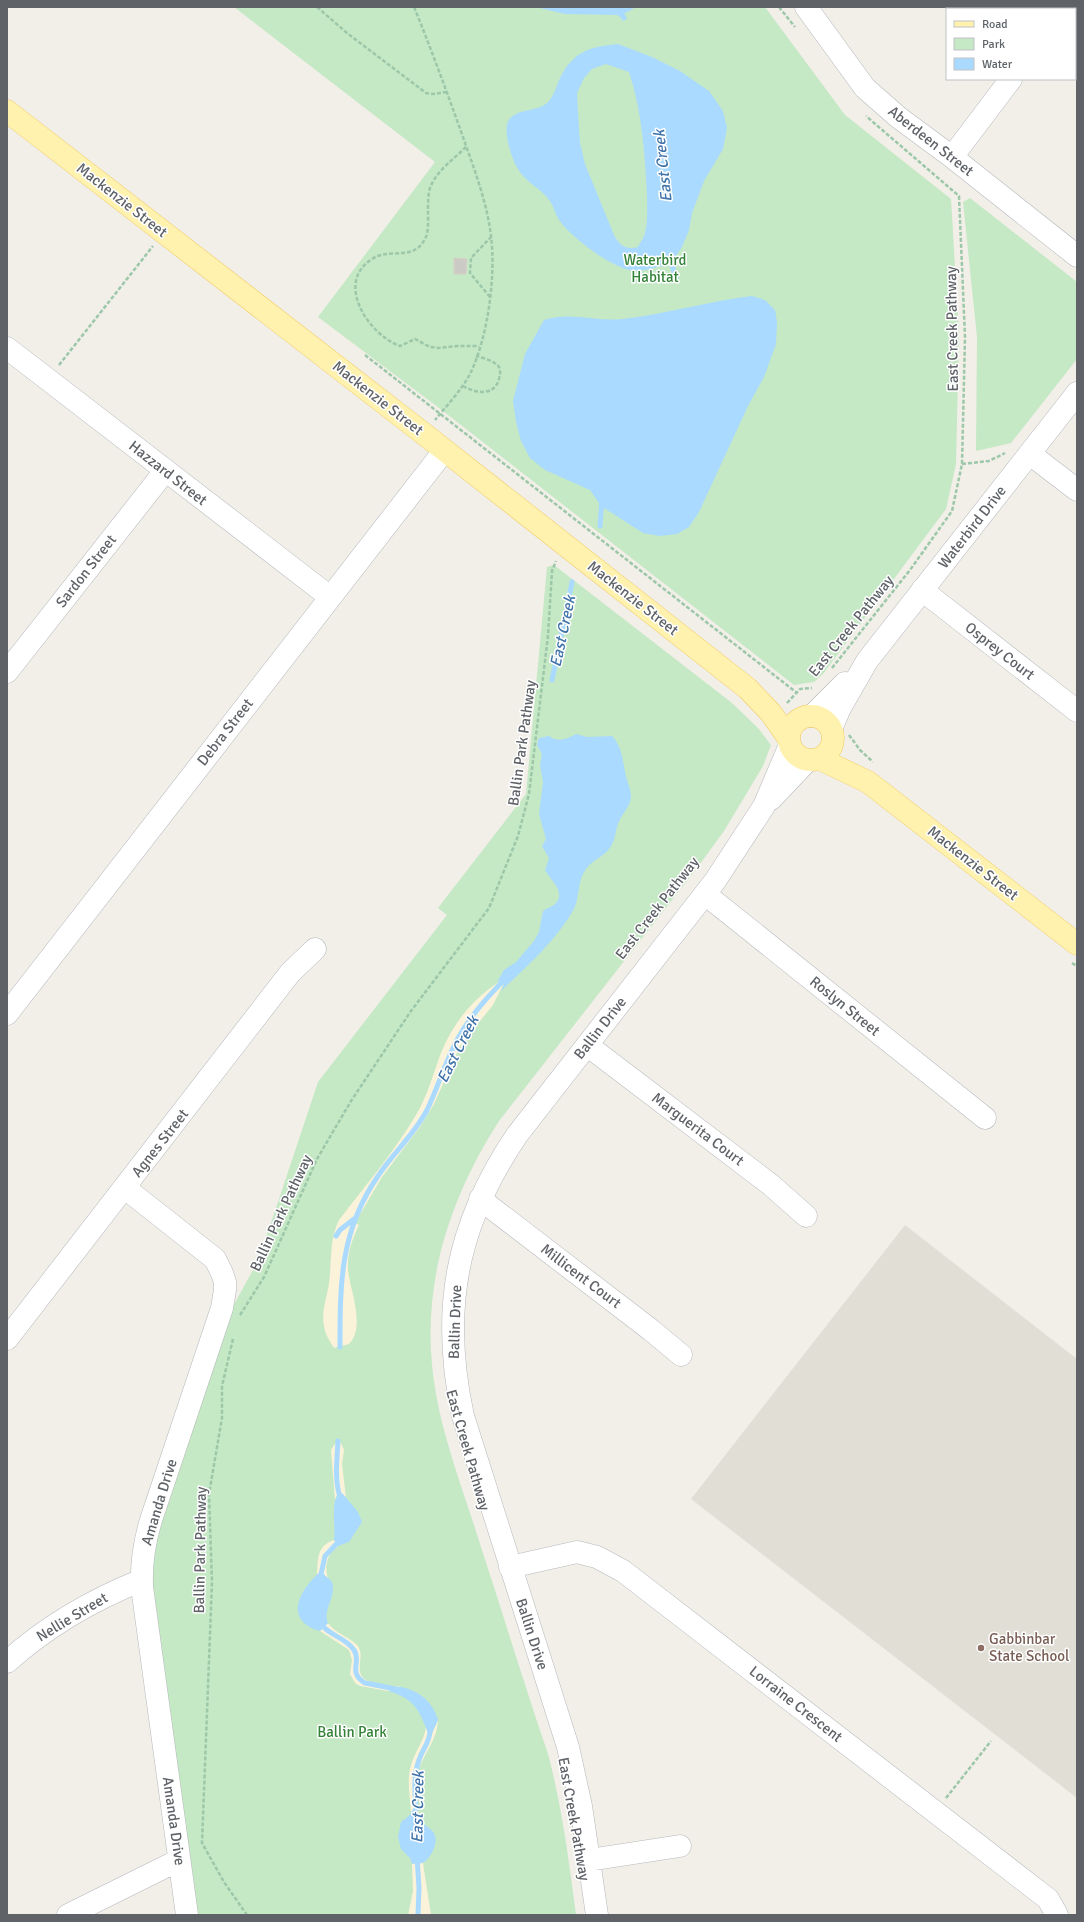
<svg xmlns="http://www.w3.org/2000/svg" width="1084" height="1922" font-family="Signika,sans-serif">
	<style>
		.education { fill: #e1ded6 }
		.green { fill: #c5e8c5 }
		.sand { fill: #fbf3d9 }
		.water { fill: #aadaff; fill-rule: evenodd }
		.lines { fill: none; stroke-linecap: round; stroke-linejoin: round }
		.stream { stroke: #aadaff; stroke-width: 5 }
		.building { fill: #cccac5; stroke: #d6d1c6 }
		.minor-casing { stroke: #b5b8bc; stroke-width: 23 }
		.major-casing { stroke: #f2c960; stroke-width: 23 }
		.path { stroke: #9cc7a9; stroke-width: 2.5; stroke-dasharray: 4 2; stroke-linecap: butt }
		.minor { stroke: #fff; stroke-width: 22 }
		.major { stroke: #fff2af; stroke-width: 22 }
		.education-dot { fill: #8d6e63; stroke: #fff; stroke-width: 1.5 }
		.labels { text-anchor: middle; stroke-width: 3; stroke-linejoin: round; paint-order: stroke }
		.street-label { font-size: 15px; fill: #5f6368; stroke: #fff }
		.park-label { font-size: 15px; fill: #348238; stroke: #fff }
		.education-label { font-size: 15px; fill: #785e54; stroke: #fff; text-anchor: start }
		.water-label { font-size: 16px; font-style: italic; fill: #4174aa; stroke: #fff }
	</style>
	<rect width="100%" height="100%" fill="#f1efe8"/>
	<path class="education" d="M905,1225L1077,1359V1798L691,1499Z"/>
	<path class="green" d="M234,7H765L845,115L951,199L959,333L956,464L946,509L823,674L814,682L794,685L443,411L318,317L435,162Z
		M970,198L1077,282V359L1011,443L976,451L977,337L963,202Z
		M554,565L732,703L759,729L771,745L763,766L724,831L697,868L499,1121C446,1204 418,1295 436,1394C445,1445 465,1495 480,1544C503,1614 524,1684 548,1754C562,1807 569,1861 576,1915H197L152,1586L155,1541L231,1310L259,1259L318,1082L447,915L438,908L526,794L547,567Z"/>
	<path class="sand" d="M507,977L493,1005L460,1046L434,1104L420,1127L382,1177L355,1223L359,1225C352,1240 347,1253 348,1270C350,1290 366,1327 349,1344L334,1348C330,1341 325,1335 324,1326C321,1311 327,1298 329,1283C332,1262 329,1240 339,1220C365,1186 394,1152 416,1115C428,1095 433,1074 441,1053C455,1019 476,995 507,977Z
		M337,1441H340L344,1450L342,1464L346,1498L341,1493L337,1495L335,1500L331,1450Z
		M334,1540L338,1546C327,1555 324,1565 328,1579L325,1576H317C318,1560 316,1546 334,1540Z
		M328,1623C336,1634 348,1636 357,1645C367,1656 351,1673 368,1681C377,1685 391,1686 401,1687L388,1691L360,1686L355,1683L350,1674L352,1660L349,1650L320,1631Z
		M438,1720C437,1742 423,1753 418,1773C415,1787 418,1803 419,1817L417,1812H411C410,1796 406,1778 412,1762C416,1750 424,1741 426,1727L430,1737Z
		M423,1863L431,1915H408L413,1891L412,1864Z"/>
	<path class="water" d="M536,7H636L622,15L565,14Z
		M618,44L652,57L680,71L709,91L723,111L727,128L723,149L704,181L692,213L689,230L682,247L671,263C659,266 643,273 630,270C609,266 571,237 559,220C555,214 554,207 550,201C542,189 525,182 518,169C512,160 502,130 509,120C518,107 539,113 549,101C555,94 557,84 561,76C575,50 591,47 618,44ZM606,64L629,72C642,111 645,155 647,196C647,208 648,222 645,233C644,238 640,242 638,247C626,250 620,246 614,235L585,164L580,143L578,113L577,93L584,78L592,69Z
		M752,296L765,300L775,310L777,322L776,344L764,377L748,406L699,512L689,527L677,534L660,536L643,533L601,506L590,490L545,470L530,458L521,441L516,422L513,401L525,354L544,320C570,311 596,322 623,319C666,314 709,301 752,296Z
		M576,734L587,737L612,736C623,748 622,760 626,776C627,782 631,789 631,796C631,805 623,813 619,821C615,830 616,841 609,849C603,857 592,860 586,869C577,881 580,896 574,909C556,941 527,966 501,991L507,977L497,982L504,970L516,962L534,941L539,932L543,911C547,908 552,907 555,904C567,892 550,880 545,870L549,858L542,846L546,839L539,814L543,782L540,765L542,754L537,745L539,738L549,736C558,743 567,739 576,734Z
		M339,1493L343,1494L358,1512L362,1522L349,1542L338,1546L334,1540C336,1526 330,1503 339,1493Z
		M321,1571C324,1575 330,1579 332,1582C337,1596 322,1610 328,1623L320,1631C282,1620 300,1589 321,1571Z
		M401,1687C420,1691 433,1702 438,1720L430,1738C420,1713 417,1699 388,1691Z
		M416,1804C417,1810 418,1818 422,1822C426,1827 433,1829 435,1836C438,1844 430,1860 422,1863C419,1864 415,1863 412,1864L410,1858L401,1849L398,1837L401,1822L409,1816Z"/>
	<g class="lines">
		<path class="stream" d="M609,7L622,15L624,18
			M670,258L676,278
			M600,526L602,499
			M552,680L572,582
			M336,1236L340,1230L354,1219
			M340,1347C340,1283 340,1231 378,1176C393,1153 414,1135 427,1110C438,1087 445,1063 457,1040C471,1014 491,993 512,972
			M338,1441C337,1460 334,1482 341,1500
			M320,1579L325,1556L341,1539
			M320,1623C329,1636 347,1638 354,1650C362,1662 347,1672 365,1683L401,1690
			M416,1810C415,1793 413,1776 419,1760C422,1750 430,1742 430,1731
			M417,1856L419,1888L418,1915"/>
	</g>
	<path class="building" d="M454,258L467,259L466,274H454Z"/>
	<g class="lines">
		<g class="minor-casing">
			<path id="minor" d="M806,7L865,88L898,117L952,157L1077,256
				M1069,7L1072,9
				M952,157L1011,79
				M7,348L330,597
				M1030,454L1077,490
				M922,590L1077,711
				M7,672L165,471
				M812,716L845,683
				M831,729L840,708L867,661L1077,393
				M771,799L807,761
				M705,894L985,1118
				M7,1014L444,451
				M587,1045L771,1185L806,1216
				M125,1188L215,1259L222,1273L225,1282V1290L222,1308L151,1520C144,1543 141,1564 142,1587L187,1915
				M480,1199L651,1330L681,1355
				M7,1339L290,973L315,949
				M510,1567L577,1552L597,1557L623,1571L1048,1899L1057,1915
				M7,1662C47,1626 92,1600 142,1580
				M589,1860L680,1846
				M68,1915L179,1860
				M597,1915L581,1806L568,1747L463,1416C440,1310 456,1225 517,1135L715,881L764,806L790,745"/>
		</g>
		<g class="major-casing">
			<path id="major" d="M7,111L424,434L747,688L771,713L789,739
				M789 738a22 22 0 1 1 44 0a22 22 0 1 1-44 0Z
				M820,759L868,782L1077,944"/>
		</g>
		<path class="path" d="M317,7L347,33L426,93L433,94L447,92
			M414,7C432,51 448,95 464,140C475,171 487,203 491,236C496,275 488,336 471,372C462,390 447,405 435,420
			M779,7L795,27
			M1044,9L1046,7
			M466,147C454,159 436,171 430,188C428,194 428,205 428,212C428,220 429,232 425,239C413,262 390,247 372,259C334,283 369,335 400,346L415,339L430,347L438,348L458,346H479
			M490,297L470,273L471,258L491,237
			M365,355L797,693
			M59,365L153,246
			M463,386C475,393 494,397 499,379C500,375 501,370 499,367C495,361 483,358 476,356
			M962,464L989,461L1005,453
			M832,668L910,570L952,511L962,464L965,337L959,196L866,116
			M787,703L800,689L812,688
			M849,735L860,750L873,762
			M1072,963L1077,966
			M240,1315L264,1277L317,1159L351,1101L411,1011L489,908L518,836L529,794L548,636L552,571L556,561
			M233,1339L222,1386V1418L209,1494L212,1582L202,1843L224,1882L247,1915
			M946,1798L991,1741"/>
		<use href="#minor" class="minor"/>
		<use href="#major" class="major"/>
	</g>
	<circle class="education-dot" cx="981" cy="1648" r="4"/>
	<g class="labels">
		<g class="street-label">
			<text transform="translate(931 141) rotate(38)" y="5">Aberdeen Street</text>
			<text transform="translate(122 200) rotate(38)" y="5">Mackenzie Street</text>
			<text transform="translate(952 329) rotate(-91)" y="5">East Creek Pathway</text>
			<text transform="translate(378 398) rotate(38)" y="5">Mackenzie Street</text>
			<text transform="translate(168 473) rotate(38)" y="5">Hazzard Street</text>
			<text transform="translate(972 527) rotate(-52)" y="5">Waterbird Drive</text>
			<text transform="translate(86 571) rotate(-52)" y="5">Sardon Street</text>
			<text transform="translate(633 598) rotate(38)" y="5">Mackenzie Street</text>
			<text transform="translate(851 626) rotate(-51)" y="5">East Creek Pathway</text>
			<text transform="translate(1000 651) rotate(38)" y="5">Osprey Court</text>
			<text transform="translate(225 732) rotate(-52)" y="5">Debra Street</text>
			<text transform="translate(522 743) rotate(-82)" y="5">Ballin Park Pathway</text>
			<text transform="translate(973 863) rotate(38)" y="5">Mackenzie Street</text>
			<text transform="translate(657 908) rotate(-52)" y="5">East Creek Pathway</text>
			<text transform="translate(845 1006) rotate(39)" y="5">Roslyn Street</text>
			<text transform="translate(600 1028) rotate(-52)" y="5">Ballin Drive</text>
			<text transform="translate(698 1129) rotate(37)" y="5">Marguerita Court</text>
			<text transform="translate(160 1143) rotate(-52)" y="5">Agnes Street</text>
			<text transform="translate(281 1213) rotate(-65)" y="5">Ballin Park Pathway</text>
			<text transform="translate(581 1276) rotate(37)" y="5">Millicent Court</text>
			<text transform="translate(455 1322) rotate(-88)" y="5">Ballin Drive</text>
			<text transform="translate(468 1450) rotate(74)" y="5">East Creek Pathway</text>
			<text transform="translate(159 1502) rotate(-73)" y="5">Amanda Drive</text>
			<text transform="translate(200 1550) rotate(-89)" y="5">Ballin Park Pathway</text>
			<text transform="translate(72 1617) rotate(-31)" y="5">Nellie Street</text>
			<text transform="translate(532 1634) rotate(72)" y="5">Ballin Drive</text>
			<text transform="translate(796 1704) rotate(38)" y="5">Lorraine Crescent</text>
			<text transform="translate(574 1819) rotate(80)" y="5">East Creek Pathway</text>
			<text transform="translate(174 1821) rotate(82)" y="5">Amanda Drive</text>
		</g>
		<g class="park-label">
			<text x="655" y="265">Waterbird<tspan x="655" dy="17">Habitat</tspan></text>
			<text x="352" y="1737">Ballin Park</text>
		</g>
		<g class="education-label">
			<text x="989" y="1644">Gabbinbar<tspan x="989" dy="17">State School</tspan></text>
		</g>
		<g class="water-label">
			<text transform="translate(662 166) rotate(-96)" y="6">East Creek</text>
			<text transform="translate(562 631) rotate(-78)" y="6">East Creek</text>
			<text transform="translate(457 1049) rotate(-63)" y="6">East Creek</text>
			<text transform="translate(417 1807) rotate(-89)" y="6">East Creek</text>
		</g>
	</g>
	<rect width="1084" height="1922" fill="none" stroke="#5f6368" stroke-width="16"/>
	<rect x="946" y="8" width="130" height="72" fill="#ffffff" stroke="#bfc1c3"/>
	<rect x="954" y="21" width="20" height="6" fill="#fff2af" stroke="#bfc1c3"/>
	<text x="982" y="28" font-size="12" fill="#5f6368">Road</text>
	<rect x="954" y="38" width="20" height="12" fill="#c5e8c5" stroke="#bfc1c3"/>
	<text x="982" y="48" font-size="12" fill="#5f6368">Park</text>
	<rect x="954" y="58" width="20" height="12" fill="#aadaff" stroke="#bfc1c3"/>
	<text x="982" y="68" font-size="12" fill="#5f6368">Water</text>
</svg>
